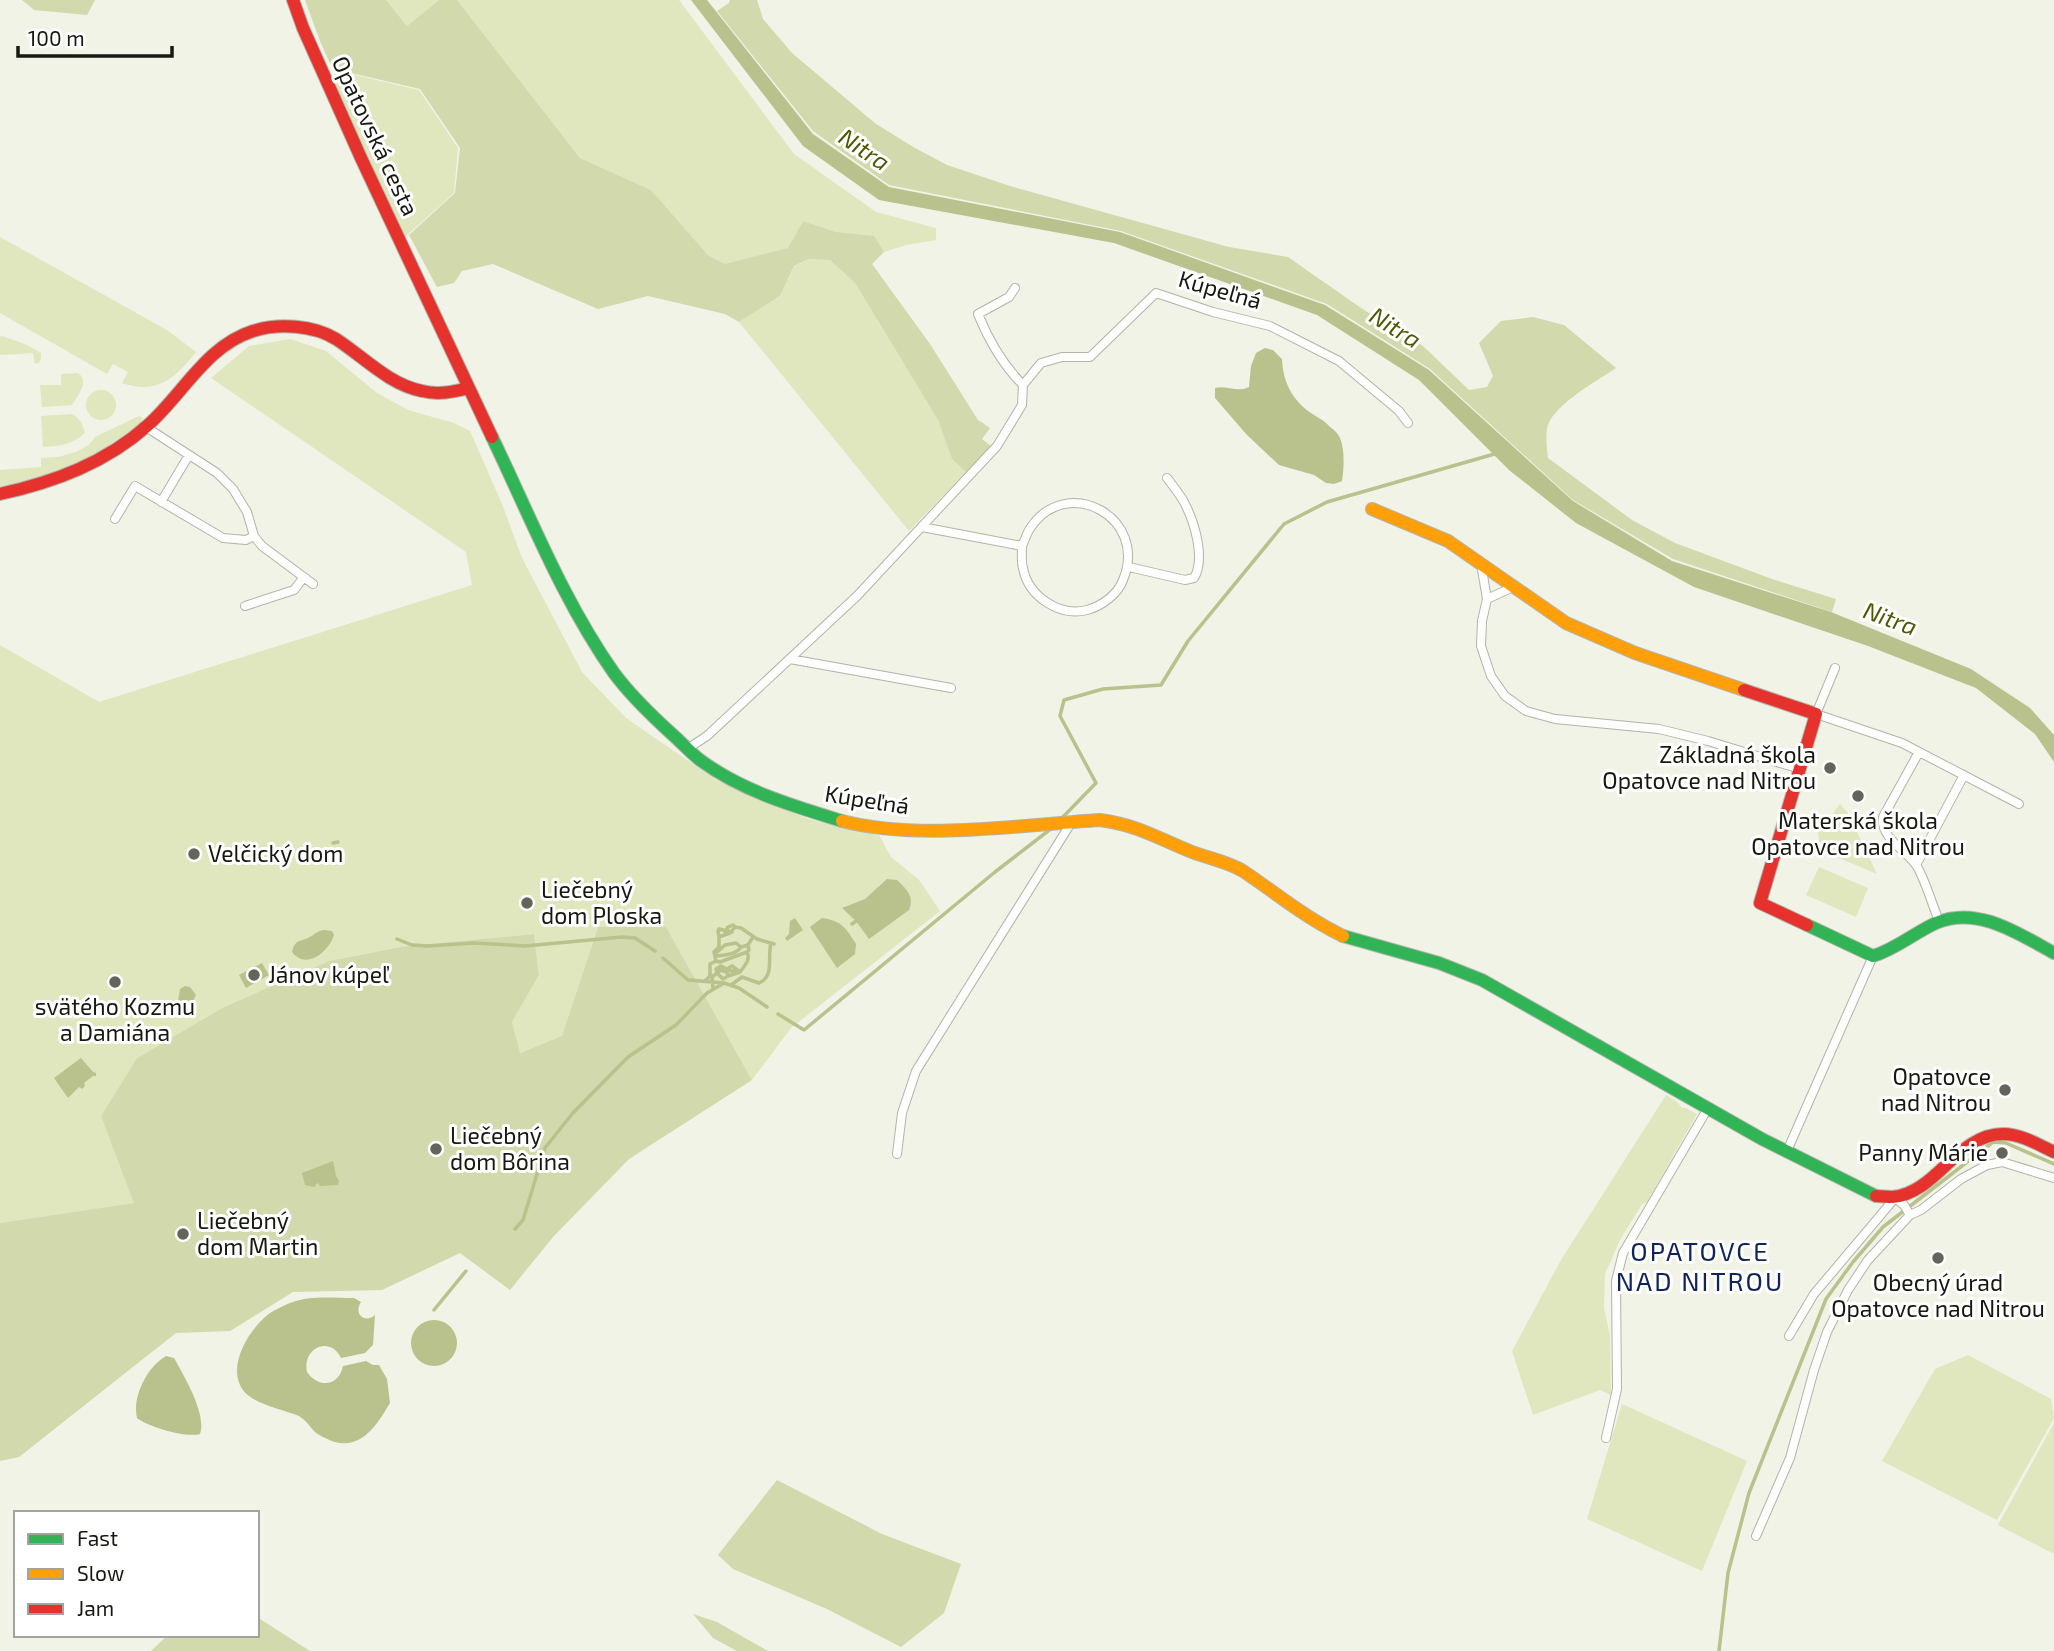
<svg xmlns="http://www.w3.org/2000/svg" width="2054" height="1651" font-family="'Exo 2',sans-serif">
	<style>
		.green { fill: #e0e6be }
		.forest { fill: #d2d9ac }
		.water { fill: #b9c18c }
		.lines { fill: none; stroke-linecap: round; stroke-linejoin: round }
		.stream { stroke: #b9c18c; stroke-width: 3.5 }
		.street-casing { stroke: #b2b4ab; stroke-width: 10 }
		.fast-casing { stroke: #b2b4ab; stroke-width: 14 }
		.slow-casing { stroke: #b2b4ab; stroke-width: 14 }
		.jam-casing { stroke: #b2b4ab; stroke-width: 14 }
		.street { stroke: #fdfdfb; stroke-width: 8 }
		.fast { stroke: #30b455; stroke-width: 12 }
		.slow { stroke: #ff9f0a; stroke-width: 12 }
		.jam { stroke: #e5322d; stroke-width: 12 }
		.poi-dot { fill: #63655b; stroke: #fff; stroke-width: 2.5 }
		.labels { text-anchor: middle; stroke-width: 6; stroke-linejoin: round; paint-order: stroke }
		.street-label { font-size: 23px; fill: #171810; stroke: #fff }
		.poi-label { font-size: 23px; fill: #171810; stroke: #fff; text-anchor: start }
		.water-label { font-size: 24px; font-style: italic; fill: #505700; stroke: #fff }
		.quarter-label { font-size: 26px; letter-spacing: 2px; fill: #102459; stroke: #fff }
	</style>
	<rect width="100%" height="100%" fill="#f0f3e6"/>
	<path class="green" d="M386,0H439L407,26Z
		M457,0H679L794,154L876,212L936,228V240L906,245L884,252L803,221L789,248L725,264L708,255L651,190L580,158Z
		M351,74L419,90L458,148L454,193L405,237L332,79Z
		M0,237L167,330L196,352C175,378 158,395 122,383L128,372L113,364L107,374L0,313Z
		M809,259L830,260L855,283L938,420L952,459L966,472L909,531L739,322L780,296L794,267Z
		M2,336L25,344L41,353V359L39,363L35,364L33,353L0,355V337Z
		M290,339L326,351L377,393L408,410L454,423L470,431L502,504L522,558L582,672L626,718L716,780L808,819L879,835L891,857L919,880L940,911L791,1028L752,1080L666,927H598L562,1037L519,1053L512,1022L539,975L534,934L406,946L329,961L224,1007L137,1058L101,1116L135,1203L0,1223V645L99,702L472,585L466,552L211,378L249,346Z
		M78,373C90,381 78,395 72,405L42,407L40,385H61V374Z
		M86 405a15 15 0 1 1 30 0a15 15 0 1 1-30 0Z
		M72,414C80,418 83,425 85,433C72,445 59,446 43,447L41,416Z
		M139,416L143,418L141,422C110,447 75,467 37,480C26,484 12,485 0,486V470L41,467V458L58,457L76,452L89,445L95,437Z
		M1840,804L1848,813L1877,874L1820,850L1818,833Z
		M1819,867L1868,888L1856,917L1806,895Z
		M1666,1095L1677,1102L1682,1108H1686L1697,1114L1647,1202L1642,1204L1620,1240L1605,1274L1604,1308L1610,1336L1611,1395L1600,1390L1533,1415L1512,1351L1561,1260Z
		M1968,1355L2051,1399L2054,1418L1997,1520L1882,1461L1935,1369Z
		M1622,1404L1747,1461L1702,1571L1587,1519Z
		M2054,1423V1554L1998,1525Z"/>
	<path class="forest" d="M22,0H95L87,15L34,10Z
		M305,0H386L407,26L439,0H457L580,158L651,190L708,255L725,264L788,248L803,221L835,232L874,236L884,252L872,264L930,344L978,420L990,428L982,439L991,446L966,472L952,459L938,420L855,283L830,260L809,259L794,266L780,296L739,322L725,314L648,296L598,309L493,264L462,271L454,283L437,287L409,235L455,193L460,148L420,89L351,73L336,77L320,41Z
		M730,0H757L763,19L792,53L876,124L915,148L947,165L1010,186L1229,247L1288,257L1361,308L1423,346L1469,390L1487,387L1493,376L1479,343L1501,321L1533,317L1564,325L1616,368C1597,381 1556,403 1548,425C1545,435 1547,448 1548,458L1632,520L1675,543L1772,579L1836,599L1832,612L1673,559L1573,500L1430,369L1327,304L1121,231L889,185L813,131L717,11L729,3Z
		M598,927H666L752,1080L629,1159L553,1237L510,1290L460,1253L382,1290L293,1292L230,1331L176,1333L19,1457L0,1461V1223L134,1203L101,1116L137,1058L224,1007L329,961L406,946L534,934L539,975L512,1022L520,1053L562,1036Z
		M777,1480L882,1534L961,1564L944,1613L901,1647L827,1609L733,1569L718,1555Z
		M693,1614L717,1622L768,1651H737L713,1638Z
		M257,1617L310,1651H151L168,1635H257Z"/>
	<path class="water" d="M691,0H707L813,134L889,187L1120,232L1325,305L1429,370L1573,501L1672,561L1831,612L1971,669L2030,708L2054,735V762L2035,734L1976,688L1868,646L1694,587L1576,523L1509,470L1419,380L1317,315L1114,243L879,200L803,146Z
		M1265,348L1273,350L1282,359C1283,382 1292,400 1311,413C1318,418 1324,420 1329,426C1333,429 1338,433 1340,438C1345,450 1344,468 1342,481L1334,484L1326,483L1314,475L1279,465L1247,435L1215,398V388C1226,385 1238,393 1249,387L1251,366L1256,353Z
		M887,879L897,880C906,889 915,896 909,910L869,939L856,921L842,908L865,899Z
		M795,918L803,930L787,941L785,938L789,934L790,921Z
		M822,918C842,921 846,928 856,944L855,954L837,968L810,927Z
		M324,930L332,931L334,935C328,953 306,970 292,952C295,940 299,942 308,938C314,935 317,931 324,930Z
		M262,963L269,975L246,988L239,975Z
		M185,986L190,987L196,995L191,1005L183,1010L177,1007L180,989Z
		M81,1058L93,1072L96,1073V1076H93L84,1083L85,1086L82,1089L79,1087L68,1098L54,1078Z
		M333,1161L336,1176L339,1181L338,1185L320,1186L318,1183L316,1184L315,1187L305,1185L302,1173Z
		M354,1298L361,1302C353,1314 365,1324 375,1315L373,1345L365,1353L341,1358C330,1335 302,1348 307,1372C319,1389 339,1386 343,1366L366,1361L373,1365H379L387,1379L390,1403C378,1423 363,1449 335,1442C329,1440 320,1436 315,1432C309,1426 307,1421 299,1416C284,1410 262,1406 249,1396C221,1374 248,1329 270,1313C276,1309 283,1306 290,1303C310,1295 333,1298 354,1298Z
		M411 1343a23 23 0 1 1 46 0a23 23 0 1 1-46 0Z
		M166,1356L174,1358C184,1376 207,1414 200,1434C185,1438 149,1427 137,1418C132,1397 147,1367 166,1356Z"/>
	<g class="lines">
		<path class="stream" d="M1060,820L1096,783L1060,716L1064,700L1103,689L1161,685L1188,641L1284,524L1327,502L1498,453
			M333,843L338,842
			M852,924L856,921
			M725,932L728,927L733,925L735,927
			M719,937L718,931L719,929L732,932
			M397,939L412,945L427,946L474,943L525,946L622,937L635,938L655,951
			M716,953L725,945L736,943L741,947L748,945
			M715,956C724,955 736,955 741,947
			M663,958L688,980L724,983L739,988L767,1007
			M716,961L720,962L747,952L749,950L748,945L753,937
			M727,969L732,966L740,972C744,966 751,960 747,952
			M728,976L723,979L718,974L716,969L721,966L731,971H737
			M705,981L710,976V964L716,961L714,952L719,947V937L730,933L735,927L741,928L757,939L774,944
			M731,985L742,977L759,983C775,976 767,958 771,943
			M713,989L712,977L721,970L727,972L728,976L740,972
			M778,1014L804,1030L995,872L1052,828
			M515,1229L523,1220L545,1148L572,1114L628,1057L676,1025L707,993L724,983
			M434,1310L466,1271
			M1719,1651L1728,1573L1749,1493L1826,1299L1853,1262L1883,1227L1993,1142L2006,1143L2054,1164"/>
		<g class="street-casing">
			<path id="street" d="M1023,385L1041,363L1062,357H1090L1156,293L1213,312L1270,326L1339,361L1399,411L1408,423
				M146,427L217,473L233,489L247,512L254,536L262,546L313,584
				M161,502L189,455
				M115,519L135,486L223,538L246,540L254,536
				M922,527L1022,546C1022,553 1021,561 1023,568C1028,596 1059,617 1087,610C1102,606 1118,594 1123,580C1149,517 1067,474 1031,527C1027,532 1025,540 1022,546
				M1481,564L1487,599L1482,621L1481,646L1491,676L1505,696L1526,711L1555,719L1659,729L1708,741L1800,769
				M1129,567L1185,580L1194,578C1206,558 1194,521 1184,502C1179,493 1173,486 1167,478
				M1487,599L1513,587
				M245,606L294,590L304,577
				M790,659L951,688
				M1835,668L1816,714L1902,743L2019,804
				M687,749L707,736L857,596L997,446L1022,405L1023,385C1002,364 989,341 978,314L1009,297L1015,288
				M1919,752L1883,817C1880,838 1906,850 1916,865C1924,876 1933,907 1939,921
				M1916,865L1964,775
				M1787,1151L1873,956
				M897,1154L902,1113L916,1071L1071,823
				M1789,1336L1814,1294L1895,1198L1904,1205L1910,1215
				M1606,1438L1617,1389L1616,1281L1623,1253L1708,1108
				M1756,1536L1790,1458L1814,1370L1827,1332L1848,1290L1868,1260L1910,1215L1921,1210L1961,1179L1987,1165L2002,1162L2054,1178"/>
		</g>
		<g class="fast-casing">
			<path id="fast" d="M492,437C530,516 563,601 614,673C631,696 652,716 673,735C682,743 691,753 700,760C742,791 793,806 842,821
				M1807,925L1873,956C1896,949 1914,933 1936,923C1977,905 2019,934 2054,953
				M1343,936L1439,963L1482,980L1762,1139L1876,1196"/>
		</g>
		<g class="slow-casing">
			<path id="slow" d="M1372,509L1448,541L1566,623L1635,653L1744,690
				M842,821C919,841 1020,825 1100,820C1138,825 1157,838 1192,852C1208,858 1228,862 1243,871C1276,893 1307,919 1343,936"/>
		</g>
		<g class="jam-casing">
			<path id="jam" d="M293,0L303,28L361,158L492,437
				M0,494C54,482 106,463 148,425C183,394 206,346 253,331C279,323 313,325 336,339C364,357 388,384 422,391C438,395 453,392 469,388
				M1744,690L1816,714L1760,903L1807,925
				M1876,1196C1881,1196 1887,1197 1892,1197C1936,1194 1957,1134 2003,1134C2021,1134 2039,1145 2054,1152"/>
		</g>
		<use href="#street" class="street"/>
		<use href="#fast" class="fast"/>
		<use href="#slow" class="slow"/>
		<use href="#jam" class="jam"/>
	</g>
	<g class="poi-dot">
		<circle cx="1830" cy="768" r="7"/>
		<circle cx="1858" cy="796" r="7"/>
		<circle cx="194" cy="854" r="7"/>
		<circle cx="527" cy="903" r="7"/>
		<circle cx="254" cy="975" r="7"/>
		<circle cx="115" cy="982" r="7"/>
		<circle cx="2005" cy="1090" r="7"/>
		<circle cx="436" cy="1149" r="7"/>
		<circle cx="2002" cy="1153" r="7"/>
		<circle cx="183" cy="1234" r="7"/>
		<circle cx="1938" cy="1258" r="7"/>
	</g>
	<g class="labels">
		<g class="street-label">
			<text transform="translate(375 136) rotate(65)" y="8">Opatovská cesta</text>
			<text transform="translate(1220 290) rotate(16)" y="8">Kúpeľná</text>
			<text transform="translate(867 800) rotate(9)" y="8">Kúpeľná</text>
		</g>
		<g class="poi-label">
			<text x="1816" y="763" text-anchor="end">Základná škola<tspan x="1816" dy="26">Opatovce nad Nitrou</tspan></text>
			<text x="1858" y="829" text-anchor="middle">Materská škola<tspan x="1858" dy="26">Opatovce nad Nitrou</tspan></text>
			<text x="208" y="862">Velčický dom</text>
			<text x="541" y="898">Liečebný<tspan x="541" dy="26">dom Ploska</tspan></text>
			<text x="268" y="983">Jánov kúpeľ</text>
			<text x="115" y="1015" text-anchor="middle">svätého Kozmu<tspan x="115" dy="26">a Damiána</tspan></text>
			<text x="1991" y="1085" text-anchor="end">Opatovce<tspan x="1991" dy="26">nad Nitrou</tspan></text>
			<text x="450" y="1144">Liečebný<tspan x="450" dy="26">dom Bôrina</tspan></text>
			<text x="1988" y="1161" text-anchor="end">Panny Márie</text>
			<text x="197" y="1229">Liečebný<tspan x="197" dy="26">dom Martin</tspan></text>
			<text x="1938" y="1291" text-anchor="middle">Obecný úrad<tspan x="1938" dy="26">Opatovce nad Nitrou</tspan></text>
		</g>
		<g class="water-label">
			<text transform="translate(864 150) rotate(34)" y="8">Nitra</text>
			<text transform="translate(1395 328) rotate(32)" y="8">Nitra</text>
			<text transform="translate(1890 619) rotate(20)" y="8">Nitra</text>
		</g>
		<g class="quarter-label">
			<text x="1700" y="1261">OPATOVCE<tspan x="1700" dy="30">NAD NITROU</tspan></text>
		</g>
	</g>
	<rect x="14" y="1511" width="245" height="126" fill="#ffffff" stroke="#a2a39f" stroke-width="2"/>
	<rect x="28" y="1534" width="35" height="10" fill="#30b455" stroke="#a2a39f" stroke-width="2"/>
	<text x="77" y="1546" font-size="21" fill="#171810">Fast</text>
	<rect x="28" y="1569" width="35" height="10" fill="#ff9f0a" stroke="#a2a39f" stroke-width="2"/>
	<text x="77" y="1581" font-size="21" fill="#171810">Slow</text>
	<rect x="28" y="1604" width="35" height="10" fill="#e5322d" stroke="#a2a39f" stroke-width="2"/>
	<text x="77" y="1616" font-size="21" fill="#171810">Jam</text>
	<path d="M18 46v10h154v-10" fill="none" stroke="#171810" stroke-width="3.5"/>
	<text x="28" y="46" font-size="21" fill="#171810" stroke="#ffffff" stroke-width="5" paint-order="stroke">100 m</text>
</svg>
